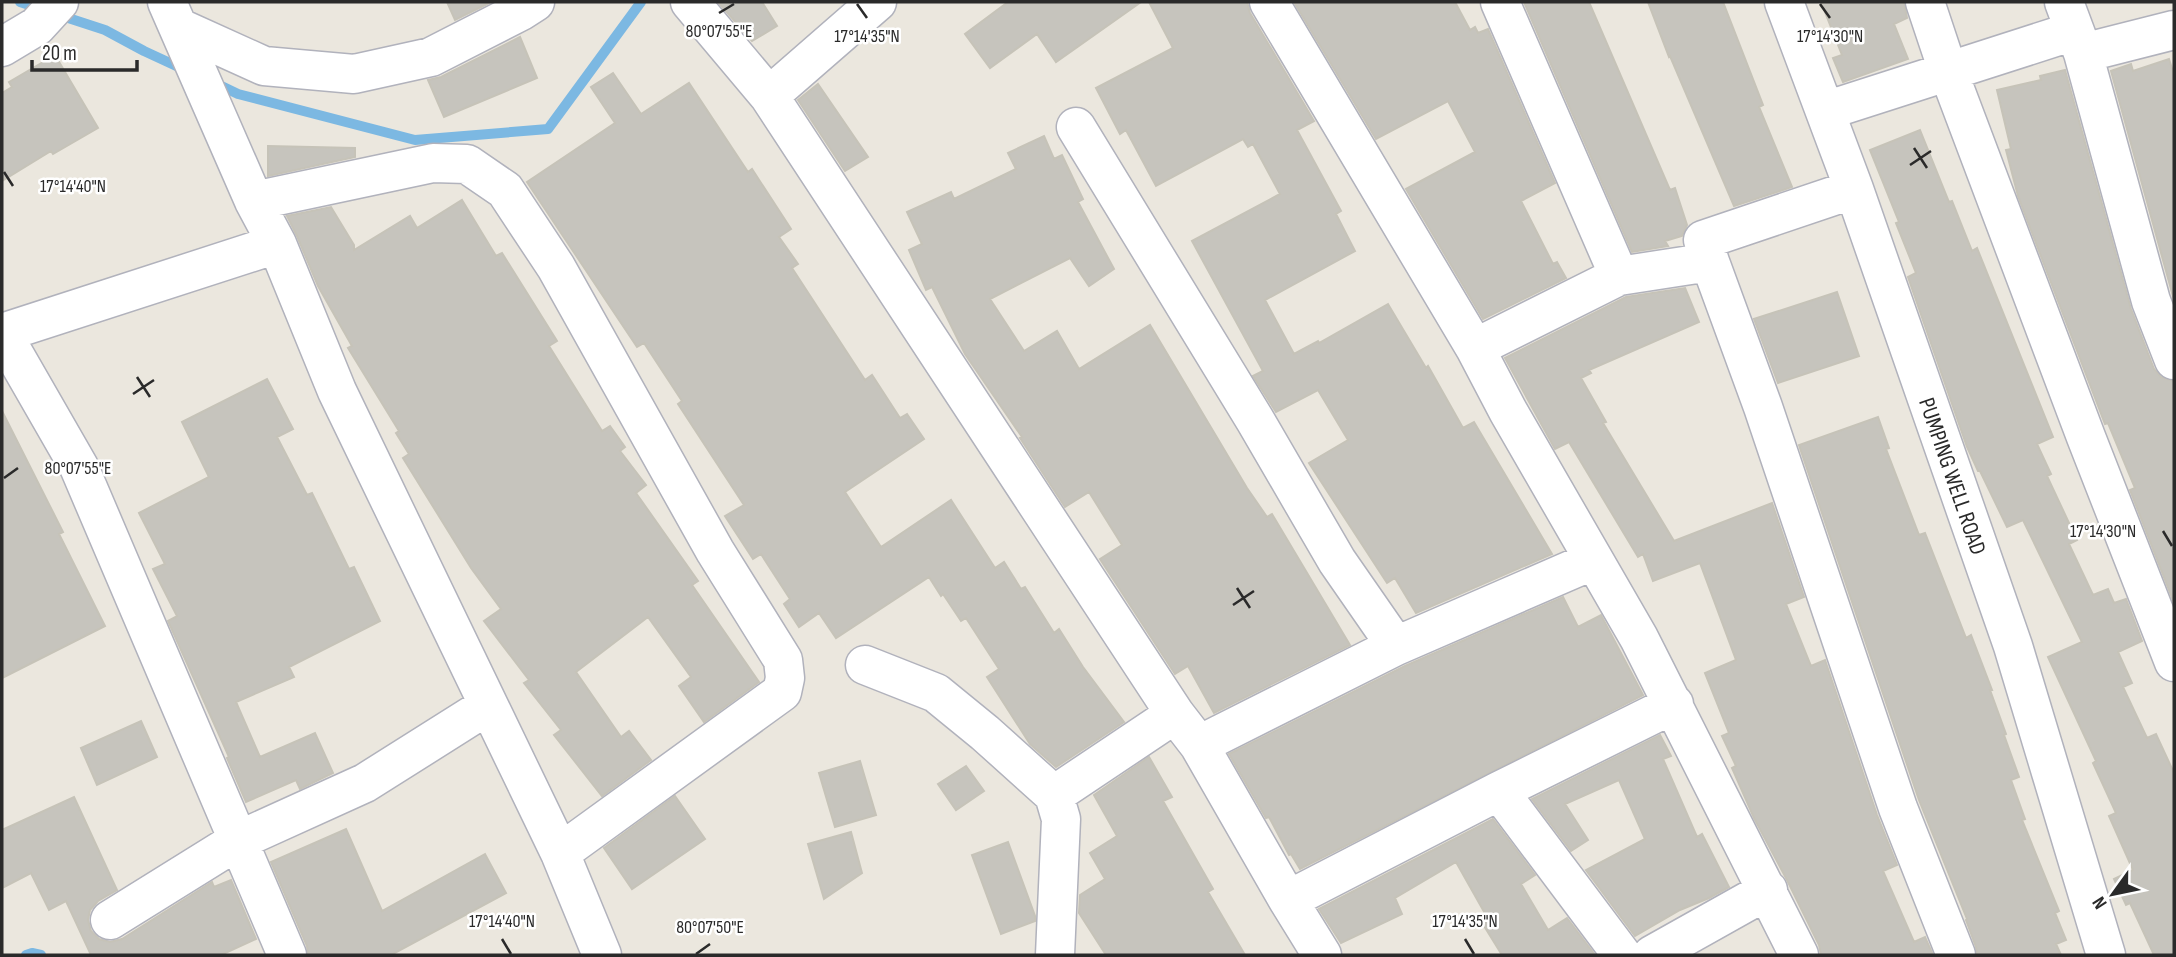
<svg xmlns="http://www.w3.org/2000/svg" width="2176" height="957" font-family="'Sofia Sans Condensed',sans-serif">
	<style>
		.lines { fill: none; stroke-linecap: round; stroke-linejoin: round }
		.stream { stroke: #7cb8e2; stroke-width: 10 }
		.building { fill: #c6c4bd; stroke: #c6c3b8; stroke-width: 2 }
		.street-casing { stroke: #b1b2bc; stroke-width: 41 }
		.street { stroke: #fff; stroke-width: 38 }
		.ticks { fill: none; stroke: #2a2a2a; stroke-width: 2.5 }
		.labels { text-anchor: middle; stroke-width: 5; stroke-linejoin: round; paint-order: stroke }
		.street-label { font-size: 23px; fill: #2a2a2a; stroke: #fff }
		.ticks-label { font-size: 18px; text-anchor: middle; fill: #2a2a2a; stroke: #fff; stroke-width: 5; stroke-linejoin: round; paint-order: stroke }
	</style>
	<rect width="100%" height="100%" fill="#ebe7de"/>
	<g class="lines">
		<path class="stream" d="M20,2L44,10
			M59,15L105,30L144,51L185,70
			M213,82L238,94L415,140L548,129L641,2
			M26,955L32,953L41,955"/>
	</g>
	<path class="building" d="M447,2H491L455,20Z
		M718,2H762L777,26L752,41Z
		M1008,2H1141L1056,62L1037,34L990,68L965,34Z
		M1149,2H1247L1250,13L1314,121L1297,130L1341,211L1336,214L1355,251L1265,300L1294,354L1318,341L1319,343L1388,304L1426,368L1428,366L1463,428L1474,422L1552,554L1416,613L1395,578L1387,583L1309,463L1348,440L1318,390L1276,412L1253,376L1263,371L1192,241L1280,194L1253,144L1248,147L1243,139L1156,186L1126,130L1120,134L1096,88L1173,48Z
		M1294,2H1455L1470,30L1475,27L1478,33L1488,29L1555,183L1521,201L1553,264L1557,262L1566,278L1483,319L1406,189L1475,152L1448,101L1376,139Z
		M1524,2H1589L1670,190L1675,188L1687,225L1682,236L1665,241L1668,246L1632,252Z
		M1648,2H1723L1763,105L1759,107L1792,187L1734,206L1670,56L1669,57Z
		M1821,2H1904L1907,18L1894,24L1908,59L1843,82L1833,58L1842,55Z
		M520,37L537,78L444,117L428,80L441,77Z
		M55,55L98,128L53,154L51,151L2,181V93L12,87L9,82Z
		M2169,59L2174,75V300L2111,71L2131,64L2133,71Z
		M2065,70L2131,309L2154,369L2161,377L2174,381V603L2130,490L2135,488L2108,423L2105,424L2018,196L2006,150L2011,149L1997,90L2041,80L2040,76Z
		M613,73L641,114L689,83L748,172L752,169L791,229L779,237L798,264L792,268L865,380L872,375L900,418L907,414L924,439L845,492L881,547L951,500L995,568L1004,562L1021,589L1025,587L1054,633L1059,629L1083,667L1124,722L1056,767L1030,744L987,677L999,669L966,618L961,621L943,594L941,596L929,577L836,638L819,613L799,627L784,604L790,599L761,554L753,559L725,516L744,505L678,404L682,401L644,343L637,347L527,182L615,123L591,87Z
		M818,84L868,157L845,171L798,100Z
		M1920,130L1949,202L1952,201L1972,251L1977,248L2053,437L2037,444L2051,474L2047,476L2077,540L2069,544L2093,595L2108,589L2114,603L2126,599L2142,641L2118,652L2132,683L2123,687L2147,738L2156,734L2174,773V955H2154L2130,903L2126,905L2114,879L2133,870L2109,816L2116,813L2093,763L2096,761L2048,657L2082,642L2023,520L2007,527L1980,471H1978L1967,447L1908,277L1916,273L1896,223L1899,222L1870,150Z
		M1044,136L1054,159L1062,155L1083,199L1078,202L1114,269L1089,286L1070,258L990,299L1024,351L1057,331L1079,369L1150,325L1247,488L1267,517L1272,514L1350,645L1214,713L1188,666L1175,674L1100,559L1122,545L1089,492L1065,507L1020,438L1022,437L965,354L932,287L926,290L909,250L922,244L907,212L951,192L954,199L1016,169L1008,153Z
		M268,146L355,148V157L268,176Z
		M462,200L496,256L502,253L557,341L549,346L602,431L610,426L625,447L620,451L646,485L636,493L698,581L692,585L759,682L704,722L679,686L691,677L648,617L576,672L621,737L629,731L651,760L602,796L554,735L561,730L524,683L529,680L484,621L501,609L471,568L403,458L409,454L396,433L399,431L348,348L352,346L318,286L297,236L287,216L331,207L354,245V250L410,216L417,228Z
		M1685,288L1699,322L1589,370L1591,373L1581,378L1606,422L1603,423L1674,541L1772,503L1804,597L1786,604L1811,666L1825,660L1877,815L1897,865L1883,871L1914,942L1925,937L1933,955H1821L1819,945L1787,880L1754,818L1732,768L1736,766L1722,736L1729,733L1705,673L1736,660L1700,563L1653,581L1643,554L1638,557L1569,442L1555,449L1505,358L1626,297Z
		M1837,292L1859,356L1778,383L1754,319Z
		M267,379L293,429L277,437L307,495L312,493L349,569L354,567L380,621L289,667L294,677L236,702L260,757L315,733L333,773L300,789L296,780L246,802L227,758L229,757L168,621L177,616L153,569L165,564L139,513L209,477L182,422Z
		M2,411L63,532L59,534L105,626L2,678Z
		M1878,417L1889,448L1886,449L1919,535L1925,533L1966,638L1971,635L1992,690H1990L2006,734L2004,735L2019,777L2011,780L2025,819L2022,820L2059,911L2055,913L2066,940L2056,944L2061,955H1977L1976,947L1966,920L1967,919L1919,800L1799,445Z
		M1563,597L1578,627L1601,615L1643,695L1300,869L1291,854L1289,855L1269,817L1266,818L1229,754L1405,666Z
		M141,721L157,757L97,785L81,748Z
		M1660,735L1671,756L1663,759L1697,837L1702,834L1729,887L1709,898L1680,910L1635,936L1586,870L1645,839L1619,780L1565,804L1588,840L1571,851L1532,799Z
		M1149,757L1172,797L1163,801L1213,889L1208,892L1245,955H1106L1079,913L1080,895L1105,879L1090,853L1117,836L1094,795Z
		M860,761L876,815L835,827L819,773Z
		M966,766L984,791L956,810L938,784Z
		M675,796L705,839L632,889L604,848Z
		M74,797L117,890L98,901L90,910L88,920L91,931L99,939L110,942L122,939L212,882L214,887L231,880L256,939L221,955H91L66,901L49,910L31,873L2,888V830Z
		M1493,819L1535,875L1521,884L1548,930L1567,918L1595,955H1502L1481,921L1487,917L1456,862L1395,898L1402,914L1341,943L1319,909Z
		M346,829L382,911L485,854L506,893L391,955H308L307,946L271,862Z
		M851,832L862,873L824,899L808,844Z
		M1008,842L1035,916V921L1001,934L972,855Z"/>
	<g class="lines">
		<g class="street-casing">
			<path id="street" d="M167,2L254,201L277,244L337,391L560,853L602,955
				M690,2L769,96L1175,714L1199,745L1288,900L1322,955
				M1269,2L1475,348L1508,411L1639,638L1799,955
				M1500,2L1619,276
				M1784,2L1854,189L2013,646L2106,955
				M1925,2L1948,71L2086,437L2174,662
				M2064,2L2083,53L2151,301L2174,360
				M180,28L264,66L354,74L431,57L521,11L535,2
				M2,47L37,26L59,2
				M2083,53L2174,30
				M769,96L877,2
				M1825,111L2074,31
				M1076,127L1255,420L1337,561L1396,646
				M254,201L433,163L467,164L505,190L556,267L715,551L783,660L785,678L782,692L560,853
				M1710,262L1763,407L1898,808L1956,955
				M2,333L79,467L287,955
				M2,333L277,244
				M1475,348L1619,276L1710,262L1703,240L1854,189
				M865,665L936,693L985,733L1054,795
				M1199,745L1396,646L1594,560
				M1499,791L1622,955
				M1288,900L1499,791L1674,704
				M110,920L237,841L365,783L487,706
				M1055,955L1061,819L1054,795L1175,714
				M1652,955L1768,890"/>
		</g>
		<use href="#street" class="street"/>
	</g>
	<path class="ticks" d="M857,4L867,18M1820,4L1830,18M719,13L734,4M1914,148L1927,168M1910,165L1931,151M4,172L13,186M137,377L150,397M133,394L154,380M4,478L18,468M2163,531L2172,546M1237,588L1250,608M1233,605L1254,591M502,939L511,954M1465,939L1474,954M696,954L710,944"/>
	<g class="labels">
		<g class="street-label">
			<text transform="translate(1953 476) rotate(71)" y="8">PUMPING WELL ROAD</text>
		</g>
	</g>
	<g class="ticks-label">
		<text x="719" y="37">80°07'55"E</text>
		<text x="867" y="42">17°14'35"N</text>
		<text x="1830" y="42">17°14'30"N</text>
		<text x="73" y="192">17°14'40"N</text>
		<text x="78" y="474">80°07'55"E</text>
		<text x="2103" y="537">17°14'30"N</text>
		<text x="502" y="927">17°14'40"N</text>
		<text x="1465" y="927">17°14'35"N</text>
		<text x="710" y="933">80°07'50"E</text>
	</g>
	<rect width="2176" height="957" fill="none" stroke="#2a2a2a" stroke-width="7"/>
	<g transform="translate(2113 894) rotate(237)" stroke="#ffffff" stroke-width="5" paint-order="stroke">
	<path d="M0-5L12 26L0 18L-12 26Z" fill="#2a2a2a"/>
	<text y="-10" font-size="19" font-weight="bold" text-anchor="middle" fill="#2a2a2a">N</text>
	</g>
	<path d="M32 60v10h105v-10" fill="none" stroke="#2a2a2a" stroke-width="3.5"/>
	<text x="42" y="60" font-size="21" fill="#2a2a2a" stroke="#ffffff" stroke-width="5" paint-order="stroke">20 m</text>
</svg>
